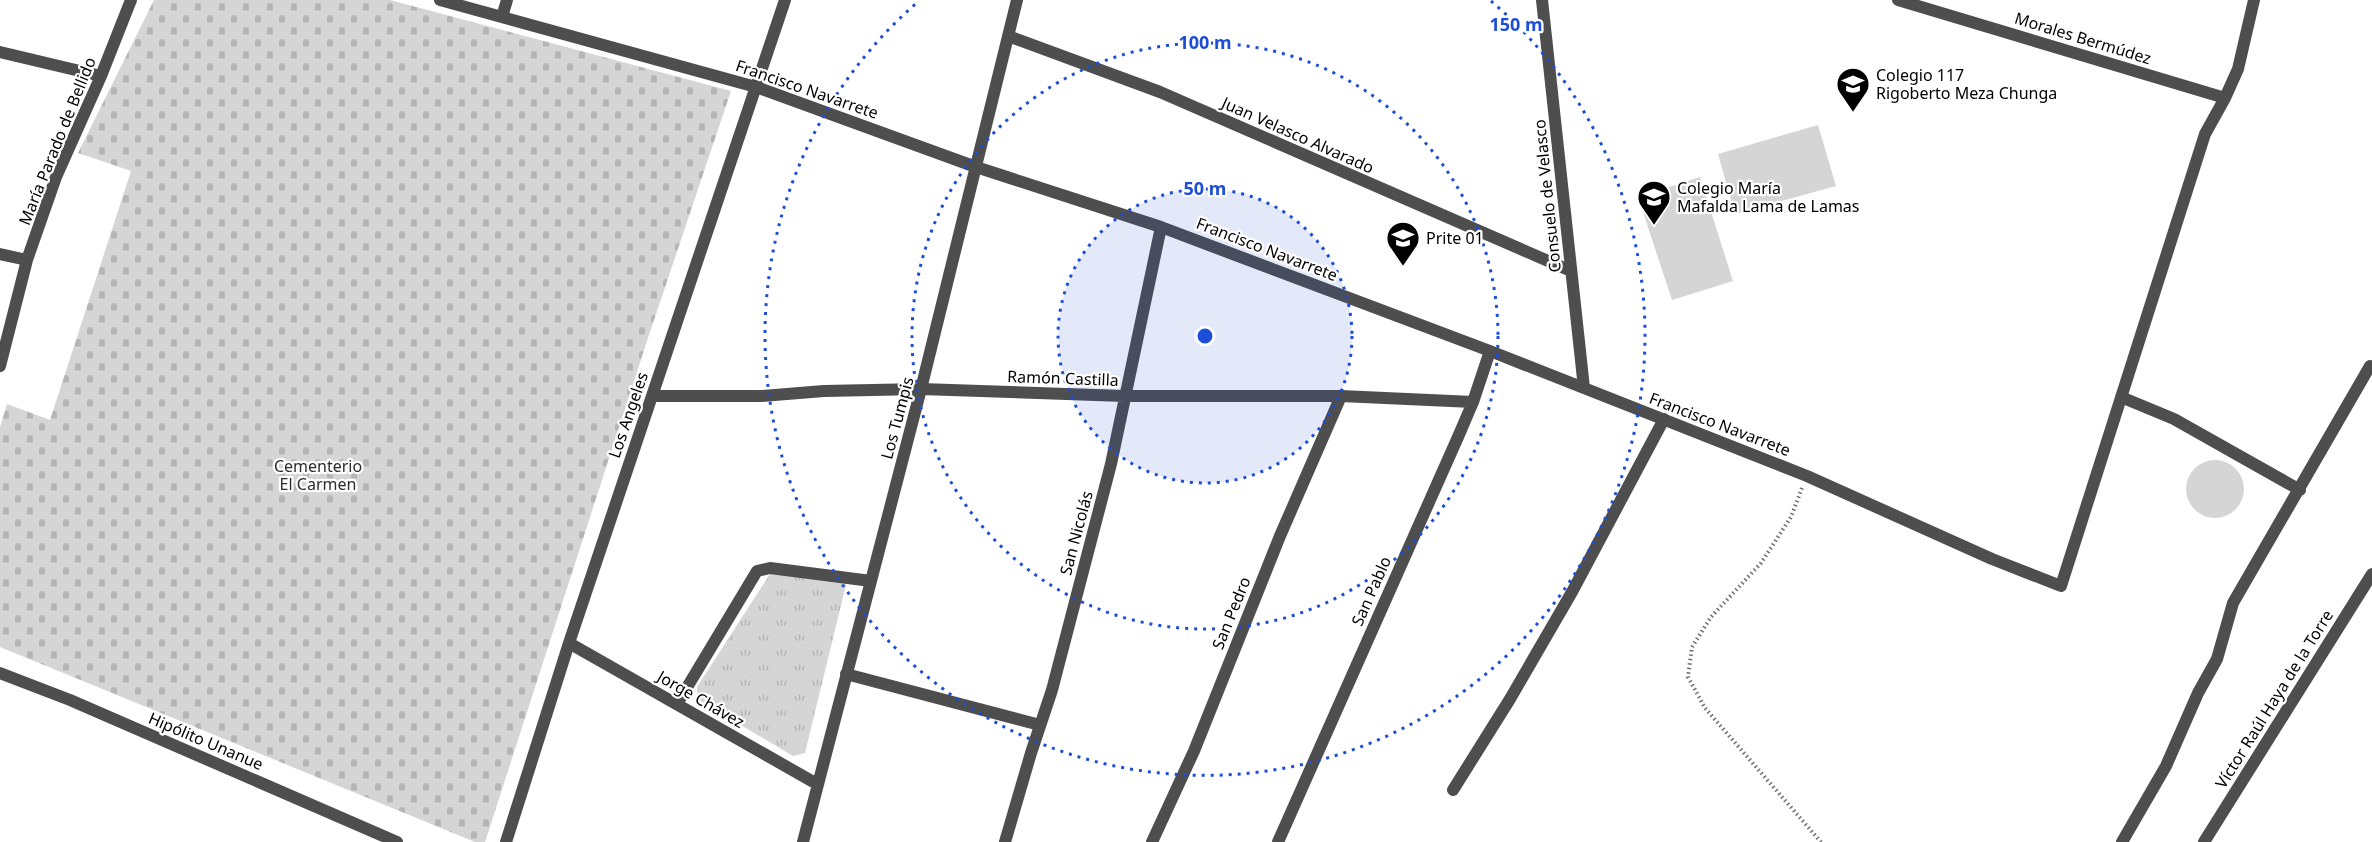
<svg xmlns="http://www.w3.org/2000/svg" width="2372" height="842" font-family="'Noto Sans',sans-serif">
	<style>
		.green { fill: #d5d5d5 }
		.cemetery { fill: url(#cemetery-stones) }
		.park { fill: url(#park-tufts) }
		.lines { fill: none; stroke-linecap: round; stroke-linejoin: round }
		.path { stroke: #707070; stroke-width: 4; stroke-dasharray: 1.5 3; stroke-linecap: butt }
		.minor { stroke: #4e4e4e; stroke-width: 12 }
		.ring { fill: none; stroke: #1d4ed8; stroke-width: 3; stroke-dasharray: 3 6 }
		.labels { text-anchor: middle; stroke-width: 4.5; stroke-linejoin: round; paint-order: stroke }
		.street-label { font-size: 16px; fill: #000; stroke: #fff }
		.poi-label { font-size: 16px; fill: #000; stroke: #fff; text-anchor: start }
		.park-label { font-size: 16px; fill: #2c2c2c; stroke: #fff }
		.centre { fill: #1d4ed8; stroke: #fff; stroke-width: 3 }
		.ring-label { font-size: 18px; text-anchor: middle; font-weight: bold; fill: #1d4ed8; stroke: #fff; stroke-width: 4.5; stroke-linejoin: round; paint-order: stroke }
	</style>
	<defs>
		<pattern id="cemetery-stones" width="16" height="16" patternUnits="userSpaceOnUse" patternTransform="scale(1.5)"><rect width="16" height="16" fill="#d5d5d5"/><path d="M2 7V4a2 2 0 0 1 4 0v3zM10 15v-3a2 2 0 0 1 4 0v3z" fill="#b5b5b5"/></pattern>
		<pattern id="park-tufts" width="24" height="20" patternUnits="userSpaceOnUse" patternTransform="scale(1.5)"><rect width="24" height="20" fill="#d5d5d5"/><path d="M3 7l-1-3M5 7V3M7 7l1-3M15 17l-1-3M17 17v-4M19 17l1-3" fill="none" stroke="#b5b5b5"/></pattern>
	</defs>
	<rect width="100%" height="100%" fill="#fff"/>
	<path class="green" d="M1818,125L1836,186L1735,214L1718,154Z
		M1700,177L1733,281L1672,300L1638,197Z
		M2186 489a29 29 0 1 1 58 0a29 29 0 1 1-58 0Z"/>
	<path class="cemetery" d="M154,0H390L731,91L646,344L485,842H475L0,647V427L7,404L50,420L131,171L78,153Z"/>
	<path class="park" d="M770,574L844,580L846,585L805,753L793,756L697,699V687Z"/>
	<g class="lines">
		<path class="path" d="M1802,488L1791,517L1761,563L1711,617L1692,647L1688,677L1705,708L1821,842"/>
		<path class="minor" d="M440,0L756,87L976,167L1161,227L1490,351L1807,476L1992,559L2061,586L2205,134L2225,98L2238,69L2254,0
			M1542,0L1584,388
			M1898,0L2225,98
			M502,17L507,0
			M1008,36L1160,92L1571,271
			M0,52L101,76
			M0,254L27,260
			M0,366L27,260L56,177L101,76L131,0
			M652,396H762L824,391L921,389L1124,396H1341L1473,402
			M2121,397L2174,419L2300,490
			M569,643L817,784
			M0,673L70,700L397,842
			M846,674L1040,725
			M677,704L757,571L770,568L871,581
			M1453,790L1510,699L1572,592L1664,419
			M506,842L569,643L785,0
			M803,842L921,389L1017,0
			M1005,842L1031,753L1052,690L1111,464L1161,227
			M1152,842L1194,751L1280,536L1341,396
			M1278,842L1458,437L1473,402L1490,351
			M2122,842L2166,766L2198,693L2217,659L2233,603L2370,366
			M2204,842L2372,574"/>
	</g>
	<circle cx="1205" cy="336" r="147" fill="#1d4ed8" fill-opacity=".12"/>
	<g class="ring">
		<circle cx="1205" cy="336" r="147"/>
		<circle cx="1205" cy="336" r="293"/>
		<path d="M1491 1A440 440 0 1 1 919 1"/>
	</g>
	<defs>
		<g id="school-pin" transform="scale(1.725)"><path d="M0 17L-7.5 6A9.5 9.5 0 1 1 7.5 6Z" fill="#000" stroke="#fff"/><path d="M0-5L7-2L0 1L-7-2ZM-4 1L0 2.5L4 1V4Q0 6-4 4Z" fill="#fff"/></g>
	</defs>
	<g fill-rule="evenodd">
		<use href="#school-pin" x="1853" y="84"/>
		<use href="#school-pin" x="1654" y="197"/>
		<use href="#school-pin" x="1403" y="238"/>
	</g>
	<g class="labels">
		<g class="street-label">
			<text transform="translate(2083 38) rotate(17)" y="6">Morales Bermúdez</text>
			<text transform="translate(807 89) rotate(19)" y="6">Francisco Navarrete</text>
			<text transform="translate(1298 135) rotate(24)" y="6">Juan Velasco Alvarado</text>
			<text transform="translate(57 141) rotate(-68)" y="6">María Parado de Bellido</text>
			<text transform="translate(1547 196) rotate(-96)" y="6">Consuelo de Velasco</text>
			<text transform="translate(1267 249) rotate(21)" y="6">Francisco Navarrete</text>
			<text transform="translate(1063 378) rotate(2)" y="6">Ramón Castilla</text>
			<text transform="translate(628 415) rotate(-71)" y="6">Los Angeles</text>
			<text transform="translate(897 418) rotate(-75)" y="6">Los Tumpis</text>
			<text transform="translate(1720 424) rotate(21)" y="6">Francisco Navarrete</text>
			<text transform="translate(1076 533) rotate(-75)" y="6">San Nicolás</text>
			<text transform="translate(1371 591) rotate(-66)" y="6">San Pablo</text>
			<text transform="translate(1231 613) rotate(-68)" y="6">San Pedro</text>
			<text transform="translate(701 699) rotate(30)" y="6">Jorge Chávez</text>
			<text transform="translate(2274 699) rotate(-58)" y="6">Víctor Raúl Haya de la Torre</text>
			<text transform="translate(206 741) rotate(23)" y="6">Hipólito Unanue</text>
		</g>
		<g class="poi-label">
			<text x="1876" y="81">Colegio 117<tspan x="1876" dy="18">Rigoberto Meza Chunga</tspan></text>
			<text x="1677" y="194">Colegio María<tspan x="1677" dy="18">Mafalda Lama de Lamas</tspan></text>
			<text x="1426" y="244">Prite 01</text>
		</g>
		<g class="park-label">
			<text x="318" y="472">Cementerio<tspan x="318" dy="18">El Carmen</tspan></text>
		</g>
	</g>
	<circle cx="1205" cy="336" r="9" class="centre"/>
	<g class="ring-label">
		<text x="1516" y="31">150 m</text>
		<text x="1205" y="49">100 m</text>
		<text x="1205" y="195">50 m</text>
	</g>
</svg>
